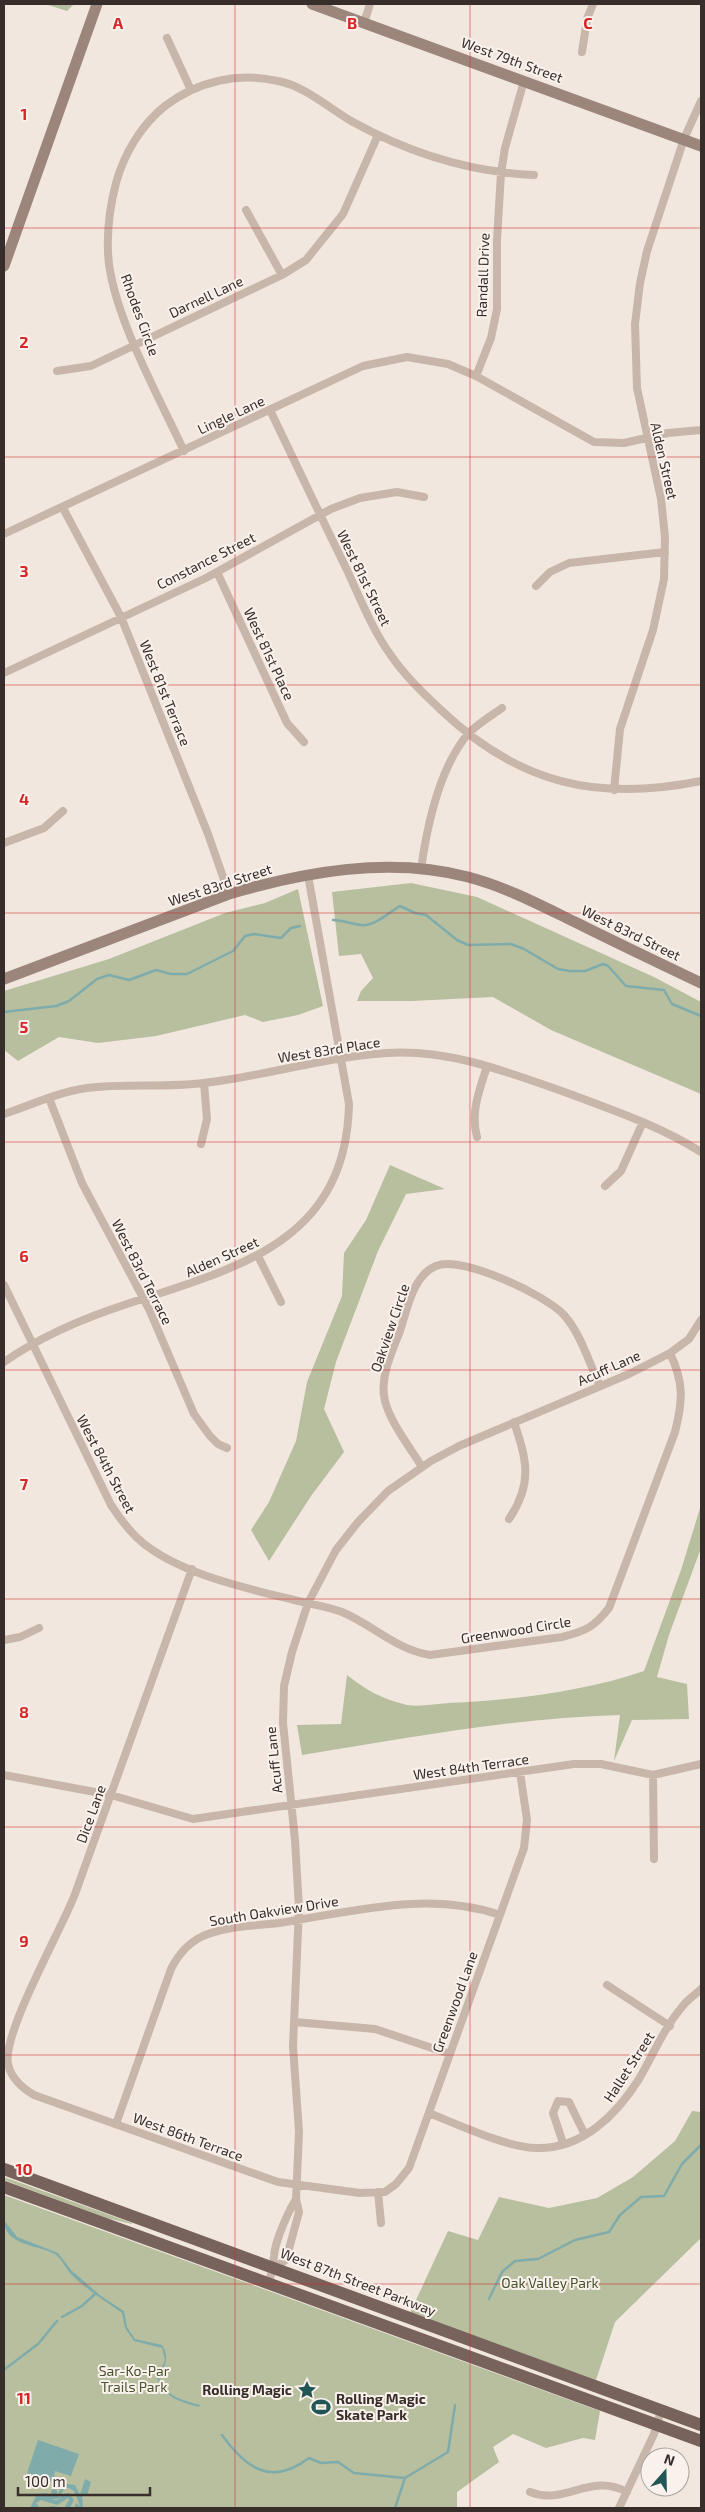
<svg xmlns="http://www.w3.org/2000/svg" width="705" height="2512" font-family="'Exo 2',sans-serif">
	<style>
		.green { fill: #b7bf9f }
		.water { fill: #7facaa }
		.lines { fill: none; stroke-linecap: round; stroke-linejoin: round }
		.stream { stroke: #7facaa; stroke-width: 2.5 }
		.street { stroke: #c8b6ab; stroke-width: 8 }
		.secondary { stroke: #9c867c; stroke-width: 11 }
		.primary { stroke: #77635c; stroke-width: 12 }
		.grid { fill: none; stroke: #d62828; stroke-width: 1; stroke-opacity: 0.55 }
		.labels { text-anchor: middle; stroke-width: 4; stroke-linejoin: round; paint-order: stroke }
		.street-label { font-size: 14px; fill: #372d2a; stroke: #f9f1eb }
		.park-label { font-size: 14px; fill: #49532f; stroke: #f9f1eb }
		.poi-label { font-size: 14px; font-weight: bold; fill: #372d2a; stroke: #f9f1eb; text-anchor: end }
		.grid-label { font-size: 16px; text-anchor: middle; font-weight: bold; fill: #d62828; stroke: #f9f1eb; stroke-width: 4; stroke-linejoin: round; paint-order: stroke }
	</style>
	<rect width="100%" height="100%" fill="#f1e7de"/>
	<path class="green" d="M45,4H74L67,11Z
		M411,883L477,897L654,977L701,1002V1094L551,1030L493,997L412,1001H357L361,991L373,978L361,954L339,956L332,892Z
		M298,889L323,1006L298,1015L263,1022L245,1015L156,1036L98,1043L59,1037L18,1061L4,1050V991L109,959L225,913L265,903Z
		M390,1165L445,1189L406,1194L378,1251L336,1362L324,1409L344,1452L311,1496L269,1561L251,1530L269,1502L296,1441L307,1382L342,1296L344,1253L366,1220Z
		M701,1505V1548L669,1635L657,1677L687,1684L689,1719L632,1720L614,1761L620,1715C513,1718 407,1738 302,1755L297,1725L341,1724L347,1675C366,1690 382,1699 407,1705C420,1707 436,1704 449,1703C514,1700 582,1692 644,1671L681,1570Z
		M692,2111L701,2112V2238L615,2322L596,2380L410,2313L448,2231L478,2240L499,2197L549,2208L597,2198L633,2177L675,2141Z
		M4,2177L132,2223V2224L106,2218L4,2180Z
		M4,2195L600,2411L595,2440L583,2438L546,2448L513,2434L493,2447L499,2462L457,2492V2508H4Z"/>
	<path class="water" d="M4,2220L17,2237L58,2253L71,2270L101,2296L124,2311L127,2327L135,2339L162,2345C170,2357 165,2366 159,2378C168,2398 180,2399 200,2405L199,2407C179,2401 166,2399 157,2378L165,2360L162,2348L134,2341L125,2328L122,2313C104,2300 85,2289 70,2273C65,2267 61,2258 55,2254C39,2245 4,2246 4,2220Z
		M38,2440L79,2454L71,2476L55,2471L54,2482L27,2473Z
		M85,2479L91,2482L87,2496L82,2495L83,2508H74L76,2503L80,2506L74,2491L69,2488L64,2489L59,2498L52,2500H57L64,2494L69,2493L74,2500L70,2508H41L53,2506L64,2508L69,2500L68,2498L57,2505L41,2500L36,2503L40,2508H30L37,2494L46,2493L55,2497L51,2494L52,2489L57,2490V2496L61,2487L67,2484L75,2485L80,2495Z"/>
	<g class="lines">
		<path class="stream" d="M333,920C343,920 351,924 361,925C373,927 390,912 400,906L415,913L426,915L457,940L468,945L511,944L524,949L558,969L570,971H585L603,964L608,966L626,986L664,990L672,1004L701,1016
			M4,1012L56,1006L69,1001L97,979L109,975L129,980L156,970L171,974H187L233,951L245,936L254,934L281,938L291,928L300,926
			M489,2299L502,2272L515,2261L538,2259L575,2240L609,2232L620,2215L641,2197L664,2196L682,2164L701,2145
			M62,2317L82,2306L95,2294
			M5,2369L38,2344L57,2321
			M222,2435C246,2468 271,2487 309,2458L321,2463L338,2462L354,2473L405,2478
			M395,2508L405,2478L448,2452L455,2405"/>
		<path class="street" d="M364,23L370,4
			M167,38L191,90
			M582,52L587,19L593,4
			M246,210L282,275
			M57,371L91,366L282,275L306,260L343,214L378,135
			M476,376L491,338L497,309V240L501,173L505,148L524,81
			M270,410C296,464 321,517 347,570C360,598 372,629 390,654C404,675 423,693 441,710C519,784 597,802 701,781
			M184,451C159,397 110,310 108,252C107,229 110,206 116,183C124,154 141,125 165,106C198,81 238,72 278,81C305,86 330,109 353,122C409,153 470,172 534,175
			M63,508L121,617L208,834L229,894
			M4,534L363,366L407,357L448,364L476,376L594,442L624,443L668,433L701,430
			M217,572L287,723L304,742
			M536,586L550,572L569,563L665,552
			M4,673L206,578L331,509L360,498L397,492L424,497
			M614,790L620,729L653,630L664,579L665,537L661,499L637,388L635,324L640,283L647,251L684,139L701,101
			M4,843L44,828L63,811
			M421,869C427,826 439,768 468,734C477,724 491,716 502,708
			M49,1098L82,1183L149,1309L194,1414L210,1436L218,1444L227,1448
			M4,1114C31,1105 58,1092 87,1088C125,1083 165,1088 204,1083C265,1076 325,1057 387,1053C451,1049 510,1073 570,1094C615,1111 660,1126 701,1152
			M477,1137C470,1112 480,1089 487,1066
			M201,1144L207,1119L204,1083
			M605,1186L621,1171L643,1122
			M258,1256L281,1302
			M4,1285L111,1505C122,1522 134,1538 151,1549C190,1576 249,1589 294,1600C310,1604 326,1606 342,1612C373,1625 397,1650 430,1655L562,1637C586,1631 594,1627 609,1608L675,1432C683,1400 684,1383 670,1353
			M4,1362C41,1336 84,1318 127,1304C236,1268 346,1243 349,1104L308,875
			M422,1467C410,1447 391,1424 385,1401C379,1378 392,1352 400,1331C407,1310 413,1275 436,1266C461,1255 546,1295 564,1315C581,1334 589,1363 600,1386
			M509,1519C533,1483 527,1461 514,1422
			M192,1569L75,1894C62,1929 2,2033 8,2064C11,2078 22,2088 34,2095L278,2182L360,2193L385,2192L396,2184L409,2168L524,1848L527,1820L520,1772
			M4,1640L20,1637L39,1628
			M4,1775L111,1795L193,1819L574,1764H601L653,1775L701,1764
			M653,1775L654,1859
			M607,1985L670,2026
			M295,2022L375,2029L450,2054
			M429,2113C457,2124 508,2148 537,2148C583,2149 617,2114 639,2079C653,2055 664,2028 682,2007C687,2000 695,1995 701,1989
			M116,2124L171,1969C178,1955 187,1944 201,1937C223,1926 255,1926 279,1923C352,1912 428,1890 500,1915
			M563,2143L553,2113L558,2101L569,2102L585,2135
			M378,2192L381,2223
			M275,2267L286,2260L299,2212L296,2199L299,2132L293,2046L299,1908L295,1840L283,1723L284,1686L292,1652L308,1603L336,1550L358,1522L388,1491L431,1461L459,1446L629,1374L670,1353L689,1339L701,1320
			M268,2283C274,2269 272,2269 274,2256C275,2241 288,2212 296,2199
			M530,2492C565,2506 590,2472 627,2492
			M619,2508L654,2434L661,2411"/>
		<path class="secondary" d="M312,4L701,146
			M4,266L97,4
			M4,979L229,894C304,872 390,856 468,877C506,887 540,905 575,922C617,943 659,963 701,983"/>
		<path class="primary" d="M4,2169L701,2425
			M4,2187L701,2441"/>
	</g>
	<path class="grid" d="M235,4V2508M470,4V2508M4,228H701M4,457H701M4,685H701M4,913H701M4,1142H701M4,1370H701M4,1599H701M4,1827H701M4,2055H701M4,2284H701"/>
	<defs>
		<g id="sight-bare" transform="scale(1.5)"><path d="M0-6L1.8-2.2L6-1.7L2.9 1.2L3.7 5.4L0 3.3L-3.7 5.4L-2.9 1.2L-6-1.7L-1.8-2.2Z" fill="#255" stroke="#f9f1eb" stroke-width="2.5" paint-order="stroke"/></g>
		<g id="stadium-bare" transform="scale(1.5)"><path d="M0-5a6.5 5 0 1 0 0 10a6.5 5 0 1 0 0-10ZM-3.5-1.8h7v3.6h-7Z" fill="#255" stroke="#f9f1eb" stroke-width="2.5" paint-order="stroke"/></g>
	</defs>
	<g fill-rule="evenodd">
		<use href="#sight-bare" x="307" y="2390"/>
		<use href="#stadium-bare" x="321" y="2407"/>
	</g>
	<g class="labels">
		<g class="street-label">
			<text transform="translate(512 60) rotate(20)" y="5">West 79th Street</text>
			<text transform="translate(483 275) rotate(-88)" y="5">Randall Drive</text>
			<text transform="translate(206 297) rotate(-25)" y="5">Darnell Lane</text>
			<text transform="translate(140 315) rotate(70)" y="5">Rhodes Circle</text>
			<text transform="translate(231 415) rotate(-25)" y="5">Lingle Lane</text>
			<text transform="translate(664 461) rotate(77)" y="5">Alden Street</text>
			<text transform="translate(206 561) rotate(-27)" y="5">Constance Street</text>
			<text transform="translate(364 578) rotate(64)" y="5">West 81st Street</text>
			<text transform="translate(269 654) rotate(65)" y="5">West 81st Place</text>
			<text transform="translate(165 693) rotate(68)" y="5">West 81st Terrace</text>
			<text transform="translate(220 885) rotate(-18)" y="5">West 83rd Street</text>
			<text transform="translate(631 933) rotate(26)" y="5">West 83rd Street</text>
			<text transform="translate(329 1050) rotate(-9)" y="5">West 83rd Place</text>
			<text transform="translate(222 1257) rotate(-24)" y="5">Alden Street</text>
			<text transform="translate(142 1272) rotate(63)" y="5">West 83rd Terrace</text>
			<text transform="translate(390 1328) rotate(-71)" y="5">Oakview Circle</text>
			<text transform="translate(609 1368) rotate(-24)" y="5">Acuff Lane</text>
			<text transform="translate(106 1464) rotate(62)" y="5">West 84th Street</text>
			<text transform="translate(516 1630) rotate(-9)" y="5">Greenwood Circle</text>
			<text transform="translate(274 1760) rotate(-96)" y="5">Acuff Lane</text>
			<text transform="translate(471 1767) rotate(-8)" y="5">West 84th Terrace</text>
			<text transform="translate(91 1814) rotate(-70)" y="5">Dice Lane</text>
			<text transform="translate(274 1911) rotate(-9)" y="5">South Oakview Drive</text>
			<text transform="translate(455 2002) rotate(-70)" y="5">Greenwood Lane</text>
			<text transform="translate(629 2067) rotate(-57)" y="5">Hallet Street</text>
			<text transform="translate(188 2137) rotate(20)" y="5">West 86th Terrace</text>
			<text transform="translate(358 2282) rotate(21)" y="5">West 87th Street Parkway</text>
		</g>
		<g class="park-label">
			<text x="550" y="2288">Oak Valley Park</text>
			<text x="134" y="2376">Sar-Ko-Par<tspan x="134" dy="16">Trails Park</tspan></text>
		</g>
		<g class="poi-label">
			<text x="292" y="2395">Rolling Magic</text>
			<text x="336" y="2404" text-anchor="start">Rolling Magic<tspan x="336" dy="16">Skate Park</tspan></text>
		</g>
	</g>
	<g class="grid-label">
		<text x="118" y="29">A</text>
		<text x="352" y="29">B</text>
		<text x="588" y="29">C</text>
		<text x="24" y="120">1</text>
		<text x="24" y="348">2</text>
		<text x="24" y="577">3</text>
		<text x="24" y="805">4</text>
		<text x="24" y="1033">5</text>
		<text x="24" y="1262">6</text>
		<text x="24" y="1490">7</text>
		<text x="24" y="1718">8</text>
		<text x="24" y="1947">9</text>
		<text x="24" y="2175">10</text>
		<text x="24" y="2404">11</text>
	</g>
	<rect width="705" height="2512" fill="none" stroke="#372d2a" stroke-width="10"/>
	<g transform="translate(665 2472) rotate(20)"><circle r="24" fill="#f9f1eb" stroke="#aba39e"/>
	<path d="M0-4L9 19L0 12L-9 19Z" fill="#225555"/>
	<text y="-8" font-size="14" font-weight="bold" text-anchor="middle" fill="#372d2a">N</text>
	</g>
	<path d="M18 2487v8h132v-8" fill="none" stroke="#372d2a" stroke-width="2.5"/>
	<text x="25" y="2487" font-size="15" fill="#372d2a" stroke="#f9f1eb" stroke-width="4" paint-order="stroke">100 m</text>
</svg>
